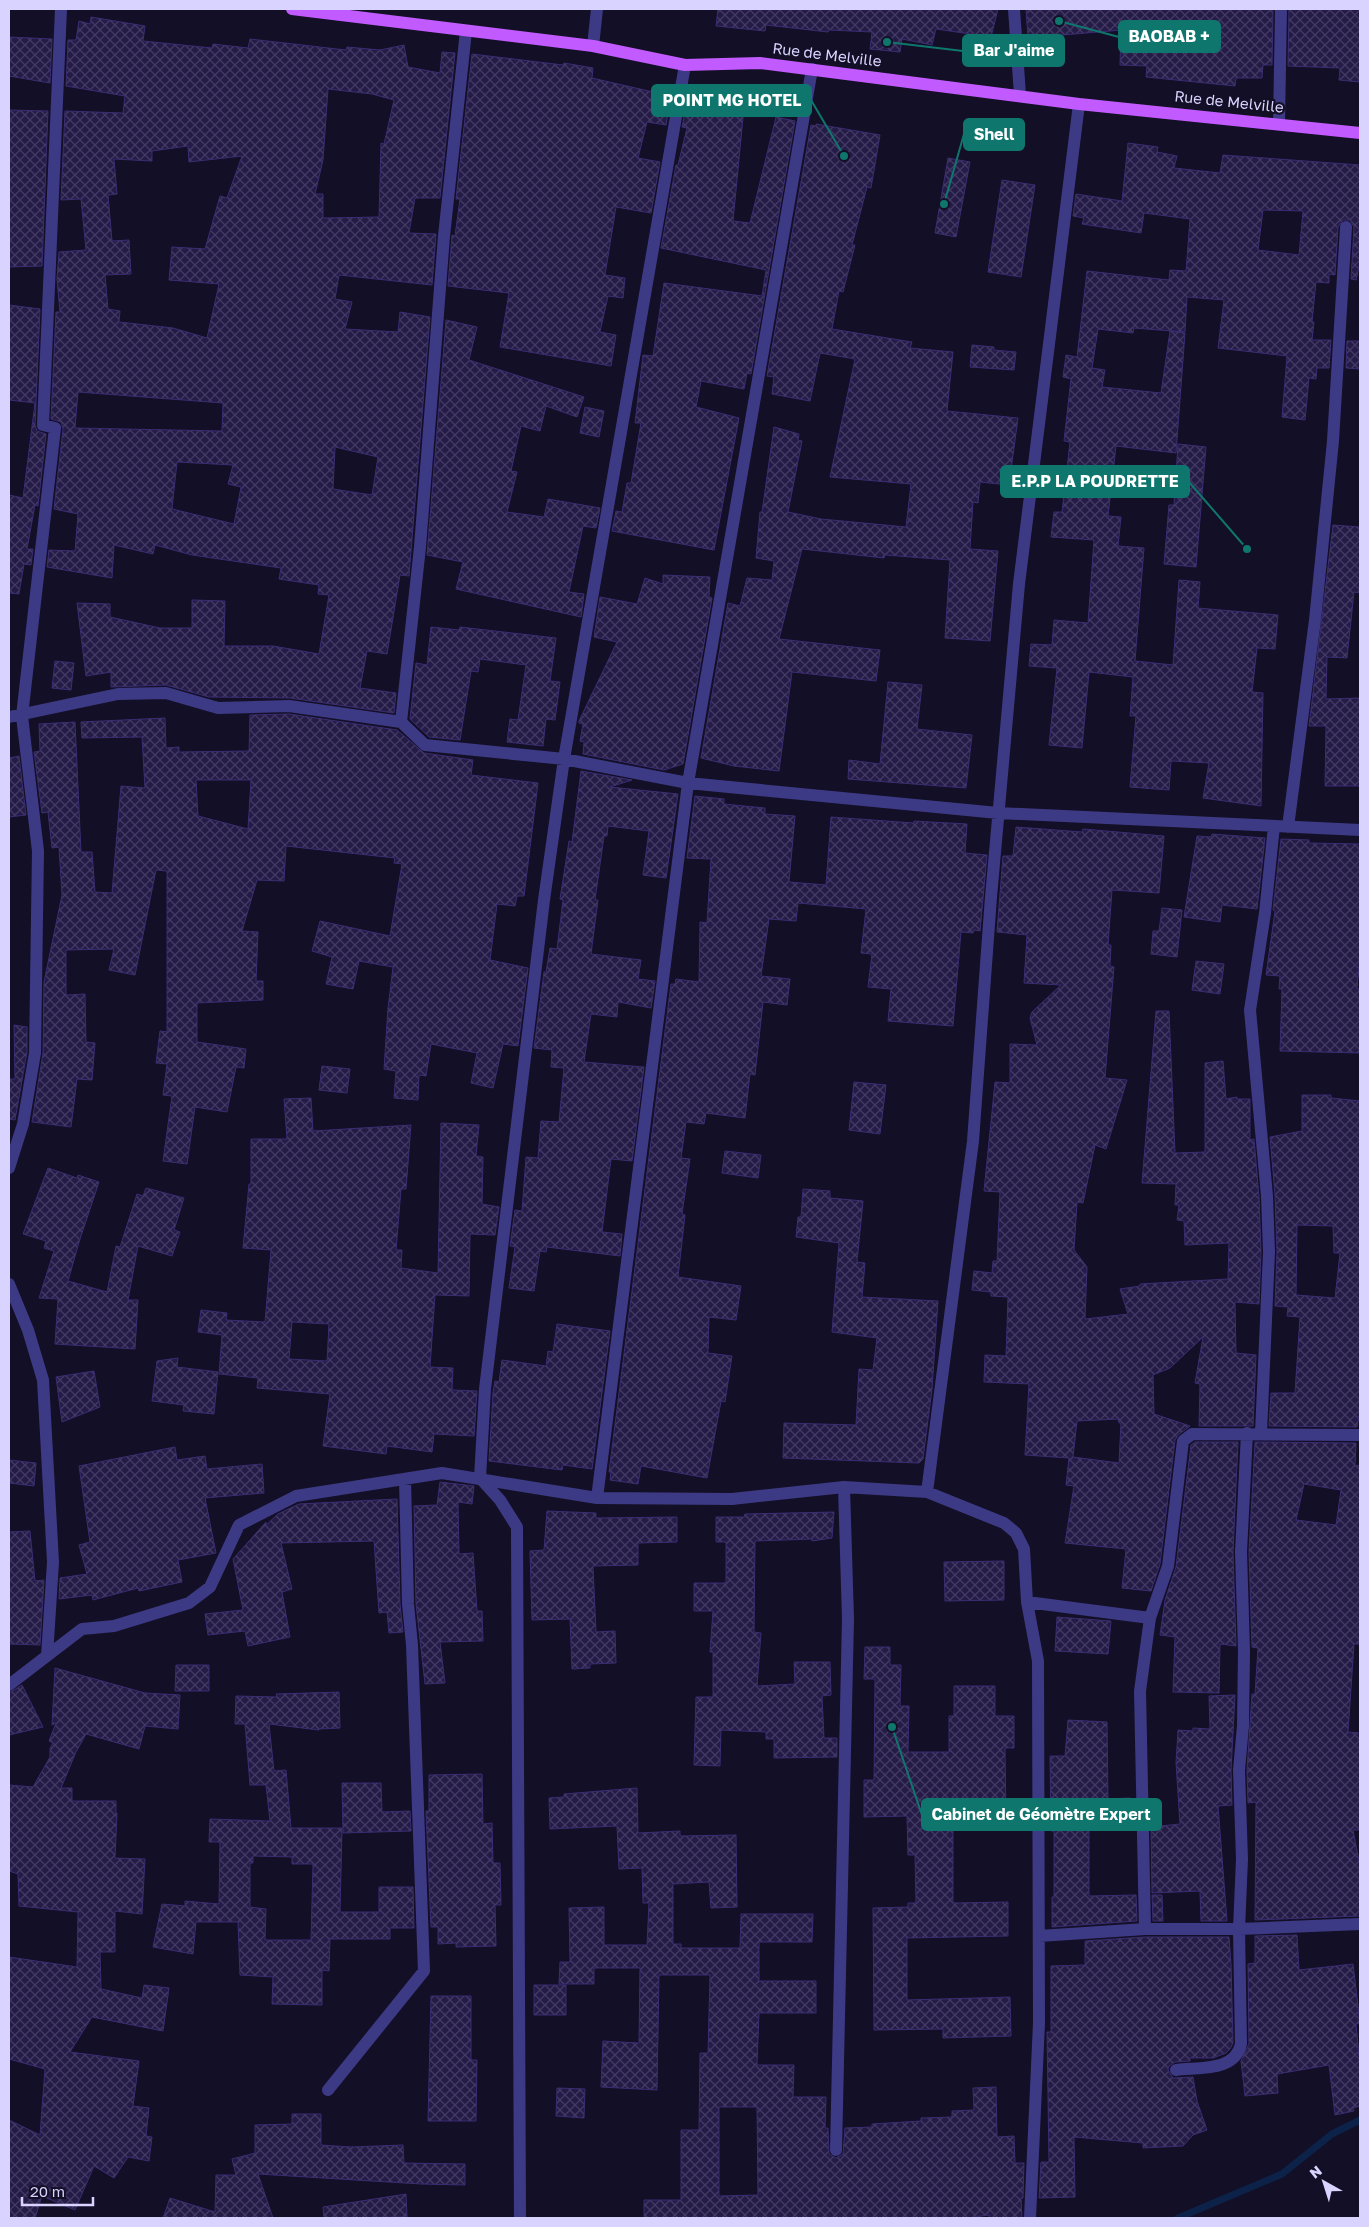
<svg xmlns="http://www.w3.org/2000/svg" width="1369" height="2227" font-family="'Golos Text',sans-serif">
	<style>
		.lines { fill: none; stroke-linecap: round; stroke-linejoin: round }
		.stream { stroke: #0c2248; stroke-width: 7 }
		.building { fill: url(#building-cross-hatch); stroke: #3b2d73; fill-rule: evenodd }
		.minor { stroke: #3d3a85; stroke-width: 12 }
		.major { stroke: #c25bff; stroke-width: 12 }
		.labels { text-anchor: middle; stroke-width: 4.5; stroke-linejoin: round; paint-order: stroke }
		.street-label { font-size: 15px; fill: #d9d4ff; stroke: #130f26 }
		.leader { fill: none; stroke: #0f766e; stroke-width: 2 }
		.callout-dot { fill: #0f766e; stroke: #130f26; stroke-width: 2 }
		.callout { fill: #0f766e; stroke: #0f766e; stroke-width: 2 }
		.callout-label { font-size: 16px; text-anchor: middle; font-weight: bold; fill: #fff }
	</style>
	<defs>
		<pattern id="building-cross-hatch" width="8" height="8" patternUnits="userSpaceOnUse" patternTransform="scale(1.25)"><rect width="8" height="8" fill="#241b47"/><path d="M0 0l8 8M0 8l8-8" fill="none" stroke="#433b63"/></pattern>
	</defs>
	<rect width="100%" height="100%" fill="#130f26"/>
	<g class="lines">
		<path class="stream" d="M1178,2218L1282,2174L1332,2134L1360,2120"/>
	</g>
	<path class="building" d="M718,9H998L991,37L936,29L932,45L902,39L900,52L870,49L872,32L829,30L828,32L766,25L765,31L716,26Z
		M1026,9H1273L1272,65H1263L1262,78H1236L1235,86L1146,77L1147,66L1120,65L1121,30L1028,38Z
		M1289,9H1360V82L1339,80L1340,68L1288,66Z
		M91,17L145,26L143,41L212,48L213,44L248,48L250,39L346,50L347,47L380,50L404,45L408,67L440,73L442,52L455,53L440,198H415L409,233L436,234L432,285L339,275L335,299L352,302L345,329L398,332L400,312L430,317L409,576L400,575L387,654L367,651L360,688L396,693L394,713L290,698L209,697L166,685L111,687V672L86,676L77,603L110,604V617L160,628H192V600L225,601L224,646H273L319,654L329,595L318,594L319,585L279,579L281,568L192,555L155,545L153,554L114,545L112,578L47,567L49,550L75,551L78,514L54,509L63,429L61,422L51,419L56,312H60L57,279L59,252L86,250L81,199L61,200L65,111L123,113L125,96L66,86L68,40H76L79,21L90,24ZM328,89L372,94L394,100L384,144L381,143L379,217L323,218V194H315L323,160ZM188,146L189,162L242,156L227,198L220,196L205,249L172,247L169,280L219,284L207,338L173,328L119,322L120,311L108,309L105,275L131,274L129,240L112,241L108,195L117,194L114,159L152,161V151ZM78,392L223,403L222,431L75,428ZM335,447L378,457L372,495L333,489ZM177,462L233,465L228,484L241,487L234,524L172,509Z
		M9,37L52,39L50,83L9,76Z
		M472,54L563,65L564,63L593,68L592,78L653,92L652,98L670,101L666,125L647,122L638,158L660,162L651,213L616,207L605,275L625,278L623,298L608,296L600,332L616,335L611,366L500,347L509,293L448,286L452,235L455,236L460,199H456Z
		M717,94L745,97L733,221L750,223L776,117L795,121L751,374L747,373L744,389L701,381L696,407L739,418L714,550L612,531L616,511L622,512L627,483H631L641,423H635L643,355L653,356L664,283L762,296L766,270L661,248L676,165H678L687,128L682,127L687,103L716,107Z
		M9,110L48,111L42,266L9,267Z
		M816,124L880,135L871,188L867,187L852,245H855L843,292L839,291L832,329L912,342L910,348L953,352L947,411L1018,418L1009,485L980,482L978,503L973,502L970,549L998,551L990,641L945,638L950,560L885,555L884,558L802,549L779,639L880,650L876,681L792,672L779,771L734,766L701,758L728,603L740,606L747,578L772,580L774,561L756,558L760,512H762L774,427L799,434L798,440L802,441L788,512L821,519L906,527L911,484L830,477L855,359L820,353L810,401L772,394L774,377L767,376L811,125L816,126Z
		M1128,143L1158,147L1157,152L1177,156L1174,168L1220,173L1223,155L1360,165V263L1356,280L1351,279L1354,227L1350,220H1343L1338,227L1335,275L1329,274V283L1316,282L1312,322H1314L1312,340H1331L1329,368H1317L1316,379L1309,378L1305,420L1282,417L1287,356L1218,348L1224,300L1187,297L1185,332L1134,328L1133,333L1098,329L1092,368L1105,370L1102,387L1161,393L1170,331L1185,333L1176,453L1116,446L1108,516L1121,517L1118,546L1144,548L1135,661L1173,665L1179,580L1200,582L1198,608L1278,615L1275,649L1257,648L1252,692L1263,693L1261,806L1203,798L1209,763L1171,761L1169,790L1130,787L1136,716H1130L1133,677L1089,672L1082,748L1049,745L1057,668L1029,666L1031,644L1052,645L1054,620L1088,623L1094,540L1051,537L1054,512H1062L1070,442L1064,441L1071,379L1063,377L1066,355L1077,357L1087,271L1169,280L1170,270L1186,271L1190,219L1144,213L1141,233L1082,224L1084,218L1073,216L1076,194L1122,201ZM1263,210L1303,211L1299,255L1258,250Z
		M948,158L970,162L956,237L935,233Z
		M1002,180L1035,185L1021,277L988,272Z
		M9,305L40,309L35,425L37,431L46,434L38,506L35,505L27,549H33L31,565L24,564L19,594L9,593V495L23,498L35,403L9,400Z
		M446,320L477,327L469,360L584,397L577,417L546,406L540,431L521,426L511,471L517,472L507,512L544,517L548,499L600,508L596,528L583,526L569,592L584,594L581,617L456,589L463,562L427,555Z
		M1347,341H1360V369L1346,368Z
		M972,345L994,347V350L1016,352L1014,370L970,367Z
		M585,407L604,411L599,437L580,433Z
		M1178,444L1206,447L1196,567L1164,564L1169,505H1174Z
		M1333,525L1360,527V593L1354,592L1347,658L1327,657L1326,699L1360,698V786H1325L1326,726H1309Z
		M663,575L710,577L709,597L712,598L683,764L664,770L583,754L584,742L580,741L583,724L579,723V721L617,642L594,637L600,597L637,604L645,578L663,584Z
		M431,627L459,630L460,627L556,638L550,681L560,682L555,720L546,719L543,746L507,742L510,719L518,720L526,665L480,659L478,672L471,671L460,740L429,737L410,719L416,663L427,665Z
		M55,661L74,663L71,690L52,688Z
		M888,682L922,685L917,729L972,735L966,788L848,779L849,760L880,764Z
		M289,714L397,730L424,753L473,760L471,775L538,783L524,896H517L515,906L497,904L490,960L528,968L518,1046L503,1044L493,1088L471,1083L477,1053L431,1044L426,1076L419,1075L418,1100L394,1098L396,1071L384,1069L388,1008L393,967L359,961L353,989L326,984L332,957L312,951L320,921L390,936L402,864L394,863L395,858L286,846L284,881L257,880L242,931L258,932L256,981H263V1000L197,1003V1042L246,1049L244,1068L236,1067L227,1112L195,1107L187,1164L163,1161L172,1096L163,1095L167,1064L156,1063L160,1031L167,1032V871L156,870L135,975L109,970L114,949L66,950V995L85,994L86,1042L95,1043L92,1080L77,1079L71,1127L32,1122L43,1053L44,982L62,895L59,847L52,848L48,812L42,813L34,752L40,751L39,724L75,722L81,852H92L95,892L112,893L121,786L145,788L142,737L82,738L81,722L165,718L166,748L179,747V752L249,751L250,715ZM196,780H251L248,829L198,816Z
		M19,756L26,815L9,817V758Z
		M581,771L632,780L610,787L678,794L666,878L643,875L649,831L608,826L607,836H604L595,900H598L591,954L641,960L638,979L655,981L651,1008L618,1002L617,1017L591,1014L584,1062L644,1067L632,1161L611,1159L602,1232L622,1234L620,1256L547,1247L546,1252L540,1251L534,1291L509,1288L515,1247L510,1246L515,1210L522,1211L526,1157L538,1158L541,1121L559,1122L564,1068L551,1067L552,1050L534,1048L544,972H546L550,948L557,949L563,900L560,899L569,841L572,842Z
		M695,796L724,799V804L765,808V814L795,816L789,882L826,885L831,817L914,823V821L967,824L965,853L987,855L980,931L974,930L973,933L961,932L953,1026L888,1021L891,989L868,987L872,954L861,953L866,909L798,903L796,921L769,919L761,976L790,979L787,1005L763,1002L755,1075L750,1074L745,1118L706,1113L704,1124L686,1122L681,1158L690,1159L682,1214L685,1215L678,1277L741,1286L736,1320L709,1317L708,1353L732,1356L725,1402L721,1401L707,1478L641,1466L638,1484L610,1480L611,1472H609L671,984H675L676,979L699,982L700,922L707,923L711,859L687,858Z
		M1016,827L1082,832L1083,829L1164,836L1159,893L1112,890L1108,945H1111L1110,966L1114,967L1105,1078L1127,1080L1106,1149L1095,1145L1083,1203L1077,1202L1074,1250L1087,1267L1085,1319L1128,1314L1120,1289L1140,1286V1284L1228,1279L1229,1243L1185,1245L1184,1221L1177,1220L1179,1205H1175L1176,1184L1142,1183L1156,1011H1169L1175,1153L1205,1152V1063L1223,1061L1226,1099L1237,1097V1099H1250V1140L1254,1139L1259,1197L1261,1252L1259,1304L1235,1302L1236,1353L1256,1355L1253,1426H1199L1200,1384L1195,1383L1203,1337L1170,1368L1153,1375L1154,1414L1190,1426L1178,1435L1175,1440L1160,1564L1151,1591L1122,1588L1126,1549L1065,1543L1074,1486L1066,1485L1069,1458L1025,1455L1029,1384L984,1382L985,1355L1006,1356L1008,1297L991,1296V1292L972,1290L974,1271L992,1273L993,1261H997L1000,1192L984,1191L995,1082L1010,1083V1044L1037,1045L1030,1018L1032,1012L1061,985L1024,983L1027,935L997,932L1003,856H1013ZM1118,1419L1119,1423H1121L1119,1463L1073,1457L1077,1421Z
		M1212,834L1265,838L1257,909L1222,905L1220,922L1184,917L1197,836L1211,837Z
		M1281,839L1309,840V843L1360,844V957L1357,989L1360,988V1053L1280,1051L1282,989H1279L1280,976L1266,975L1275,911L1273,910Z
		M1162,908L1182,910L1177,957L1151,954L1153,931H1159Z
		M1196,961L1224,964L1220,994L1192,990Z
		M14,1025L27,1027V1052L15,1120L9,1119V1079H15Z
		M322,1066L350,1069L347,1093L319,1090Z
		M854,1082L886,1085L880,1134L849,1130Z
		M1302,1095H1331V1098L1360,1101V1412L1357,1427L1269,1426L1271,1393H1295L1300,1317L1287,1316L1288,1307L1275,1306L1277,1252L1275,1195L1270,1137L1302,1131ZM1297,1225L1333,1226L1334,1253H1340L1335,1298L1296,1295Z
		M311,1098L313,1131L411,1125L406,1189H401L396,1250H402L401,1268L438,1273L441,1123L479,1125L476,1156L483,1157L482,1204L499,1207L495,1235L470,1234L469,1296L435,1295L430,1367L453,1368L452,1390L477,1391L474,1436L434,1434L432,1452L387,1446L386,1454L323,1446L330,1394L257,1388L258,1378L219,1374L222,1335L198,1332L201,1310L227,1313L226,1320L265,1322L271,1250L243,1248L249,1184H251V1139H287L284,1099ZM292,1322L329,1324L327,1361L289,1359Z
		M725,1151L761,1155L758,1178L722,1173Z
		M48,1168L77,1178L78,1175L99,1182L80,1239L68,1281L107,1292L116,1246L120,1247L137,1194L143,1196L146,1188L184,1198L174,1230L180,1232L172,1256L138,1246L128,1300H138L135,1349L55,1344L58,1299L39,1298L54,1251L44,1248L46,1241L23,1234Z
		M803,1189L830,1191V1198L863,1201L857,1262L865,1263L862,1297L938,1301L932,1389L923,1459L919,1463L783,1458L784,1423L856,1425L859,1369L873,1370L877,1338L832,1332L839,1243L796,1237L798,1217H801Z
		M557,1324L610,1331L592,1469L563,1465L562,1470L489,1461L493,1392L495,1381L499,1382L502,1360L546,1366L548,1351L553,1352Z
		M178,1358L177,1367L218,1372L214,1414L183,1411L184,1405L152,1401L157,1361Z
		M94,1371L100,1407L62,1422L56,1377Z
		M1195,1442H1238L1233,1552L1236,1646L1220,1644L1219,1693L1173,1692L1175,1637L1160,1635L1165,1600L1176,1567L1191,1445Z
		M1255,1442L1356,1443L1355,1465L1360,1466V1644H1354L1348,1732L1360,1733V1830H1353L1360,1866V1916L1255,1920L1256,1802L1248,1803L1247,1770L1252,1694H1255L1258,1648L1252,1647L1249,1552ZM1304,1484L1341,1490L1336,1525L1296,1520Z
		M175,1447L177,1460L205,1456L207,1469L262,1464L264,1493L205,1498L216,1553L178,1560L182,1582L139,1591L138,1588L93,1600L92,1595L59,1599L60,1578L87,1574L79,1545L90,1542L79,1466Z
		M9,1460L36,1463L34,1486L9,1483Z
		M440,1482L474,1486L472,1504L458,1502L459,1554L473,1553L477,1611H482L483,1641L440,1642L445,1683L425,1684L416,1604L414,1506L437,1505Z
		M397,1499L400,1604L403,1632L389,1633L387,1612L379,1613L374,1541L281,1543L292,1589L282,1592L290,1637L248,1646L245,1631L208,1635L205,1614L243,1610L233,1559L266,1522V1525L278,1514L299,1504Z
		M547,1511L596,1513V1518L677,1517V1542L638,1543V1565L593,1566L596,1632L615,1631L616,1663L590,1664V1668L572,1669L570,1619L532,1620L530,1551L544,1550Z
		M834,1512L832,1538L812,1541V1539L755,1541L754,1632L761,1633L757,1686L795,1684L794,1662H830L831,1695L822,1696L824,1738H837V1757L774,1758V1739H766V1732L721,1730L720,1766L694,1765L696,1697H713V1652H710L713,1611H694V1583H726V1542H716V1517H744L745,1514Z
		M30,1531L35,1581L44,1580L40,1645L9,1644V1532Z
		M1004,1561V1600L945,1601L944,1562Z
		M1057,1617L1111,1621L1108,1654L1055,1651Z
		M865,1647H890V1665H901L900,1706H909L908,1752H949V1716H954V1686H995V1716H1014V1748H1005L1006,1821L953,1822V1903L1008,1902V1936L907,1938V2000L1010,1997L1011,2036L943,2038V2029L874,2030L873,1908L908,1907V1903H916L915,1855H908L907,1816L864,1817V1780H874L875,1679H864Z
		M176,1665H209V1691H175Z
		M55,1668L145,1693L180,1695L178,1729L145,1726L139,1749L86,1734L76,1752L61,1788H72V1801H116V1813H117L115,1858L145,1859L142,1914L115,1911V1952H100L101,1989L142,1998L144,1985L169,1988L163,2031L92,2017L70,2052L139,2061L133,2106L149,2108L146,2136L152,2137L149,2161L128,2157L114,2178L94,2166L75,2210L42,2196L35,2218H9V2120L40,2135L45,2069L9,2059V1957L77,1967L78,1912L19,1906L18,1874L9,1871V1785L33,1787L50,1757V1748L53,1743L49,1741L56,1723L52,1725Z
		M22,1685L43,1727L9,1735V1693Z
		M339,1692L340,1728L319,1729V1730L269,1724L274,1771L286,1770L291,1828H342L340,1912H379V1887H413L414,1928H390V1939H330L329,1971L322,1970V2005L272,2004L273,1977L240,1975L238,1922H196L193,1954L153,1947L162,1904L185,1906V1901L219,1904L220,1842H209L210,1819L270,1821L266,1785H250L245,1724H235L236,1696L277,1697L276,1694ZM253,1856L292,1857V1864H313L311,1940H265L266,1909L250,1907V1863H253Z
		M1235,1695L1231,1770L1232,1805L1218,1806L1227,1921H1201L1200,1891L1152,1893L1151,1827L1180,1824L1176,1763L1178,1730L1193,1731V1728L1210,1729L1209,1696Z
		M1068,1720L1107,1722L1108,1799L1130,1798V1829L1089,1830V1896L1136,1895L1137,1921L1052,1927V1897H1054V1831H1051L1050,1756H1065Z
		M482,1774L483,1824L492,1823L493,1863H500L501,1905H495L496,1946L456,1947V1943L438,1944V1927H431L426,1811H429V1775Z
		M342,1783H381L382,1812L410,1811L411,1831L343,1833Z
		M637,1788L638,1833L680,1831V1836L736,1835L737,1907L711,1908L709,1882L673,1884V1944H681V1948H740L741,1914H813L812,1942H759V1981H816V2013H759L757,2065H794L793,2097H826L825,2128H828L829,2154L836,2158L843,2154L845,2128L872,2127V2124L921,2121V2118L952,2117V2111L974,2110L973,2088L996,2087L997,2137L1014,2136L1015,2163H1024L1023,2198H1021L1022,2218H989V2215L967,2218H644V2200H681V2130H699L700,2053H708L710,1975H659L657,2090L601,2087L603,2041L639,2043L640,1968H594V1984H559L560,1962H570L569,1908L604,1907V1945H647L649,1903H643L642,1868L619,1869L617,1826L550,1829L549,1798L564,1797V1794ZM719,2107H757L758,2195L719,2196Z
		M1152,1895H1162L1163,1921H1153Z
		M1297,1935L1299,1970L1353,1964L1360,2023L1356,2024L1360,2066V2106L1353,2108L1354,2111L1335,2115L1329,2065L1277,2074L1278,2093L1245,2096L1241,2061L1249,2044L1248,1964L1255,1963V1936Z
		M1145,1937H1229L1231,1964L1233,2043L1230,2049L1226,2053L1213,2058H1190V2061L1175,2062L1169,2066L1168,2070L1173,2078L1193,2077L1197,2101L1207,2130L1193,2135L1183,2146L1143,2148V2143L1074,2137L1075,2197L1039,2198L1041,2162H1049L1047,2032H1051V1966L1085,1965V1941Z
		M534,1985H566V2015H534Z
		M431,1996H471V2060H477L476,2121H428Z
		M557,2088L585,2089L584,2118L556,2116Z
		M292,2114H321V2145L351,2147L403,2145L404,2163L465,2164V2185L421,2184L258,2174L273,2218H163L170,2198L215,2212L216,2175H236L232,2159L255,2153V2125L292,2124Z
		M406,2194L407,2217L324,2218L323,2207Z"/>
	<g class="lines">
		<path class="minor" d="M1014,9L1020,95
			M466,31L444,236L420,547L401,722L425,745L564,759L688,783L998,813L1360,830
			M593,46L597,9
			M1279,123L1281,9
			M9,717L118,694L166,693L218,708L289,706L401,722
			M1288,827L1315,620L1333,441L1346,227
			M9,1168L23,1124L35,1053L38,851L22,716L55,428L43,425L61,9
			M9,1284L28,1330L43,1380L53,1562L47,1656
			M1261,1433L1269,1252L1267,1196L1250,1010L1265,913L1274,826
			M927,1492L973,1141L991,897L1019,584L1079,104
			M597,1498L688,783L812,69
			M1027,1602L1150,1618L1168,1566L1183,1441L1192,1434L1360,1435
			M9,1685L82,1629L114,1626L189,1603L210,1587L239,1525L296,1496L442,1473L597,1498L732,1499L844,1487
			M1145,1929L1140,1691L1150,1618
			M1039,1936L1145,1929H1239L1360,1924
			M1176,2070C1199,2067 1235,2072 1241,2044L1239,1929L1242,1859L1239,1770L1243,1726L1244,1651L1241,1552L1247,1433
			M328,2090L424,1971L412,1645L408,1604L405,1479
			M836,2150L848,1619L844,1487L927,1492L1004,1523L1016,1533L1024,1549L1027,1602L1038,1661L1039,2023L1030,2218
			M520,2218L517,1527L500,1500L480,1478L485,1389L544,900L564,759L685,65"/>
		<path class="major" d="M292,9L593,46L685,65L760,63L1079,104L1360,133"/>
	</g>
	<g class="labels">
		<g class="street-label">
			<text transform="translate(827 55) rotate(7)" y="5">Rue de Melville</text>
			<text transform="translate(1229 102) rotate(6)" y="5">Rue de Melville</text>
		</g>
	</g>
	<path class="leader" d="M1059 21L1119 37M887 42L963 51M844 156L811 100M944 204L964 134M1247 549L1189 482M892 1727L922 1815"/>
	<g class="callout-dot">
		<circle cx="1059" cy="21" r="5"/>
		<circle cx="887" cy="42" r="5"/>
		<circle cx="844" cy="156" r="5"/>
		<circle cx="944" cy="204" r="5"/>
		<circle cx="1247" cy="549" r="5"/>
		<circle cx="892" cy="1727" r="5"/>
	</g>
	<g class="callout">
		<rect x="1119" y="21" width="101" height="31" rx="5"/>
		<rect x="963" y="35" width="101" height="31" rx="5"/>
		<rect x="652" y="85" width="159" height="31" rx="5"/>
		<rect x="964" y="119" width="60" height="31" rx="5"/>
		<rect x="1001" y="466" width="188" height="31" rx="5"/>
		<rect x="922" y="1799" width="239" height="31" rx="5"/>
	</g>
	<g class="callout-label">
		<text x="1169" y="42">BAOBAB +</text>
		<text x="1014" y="56">Bar J'aime</text>
		<text x="732" y="106">POINT MG HOTEL</text>
		<text x="994" y="140">Shell</text>
		<text x="1095" y="487">E.P.P LA POUDRETTE</text>
		<text x="1041" y="1820">Cabinet de Géomètre Expert</text>
	</g>
	<rect width="1369" height="2227" fill="none" stroke="#d9d4ff" stroke-width="20"/>
	<g transform="translate(1324 2182) rotate(321)" stroke="#130f26" stroke-width="4" paint-order="stroke">
	<path d="M0-4L9 19L0 12L-9 19Z" fill="#d9d4ff"/>
	<text y="-8" font-size="14" font-weight="bold" text-anchor="middle" fill="#d9d4ff">N</text>
	</g>
	<path d="M22 2197v8h71v-8" fill="none" stroke="#d9d4ff" stroke-width="2.5"/>
	<text x="30" y="2197" font-size="15" fill="#d9d4ff" stroke="#130f26" stroke-width="4" paint-order="stroke">20 m</text>
</svg>
